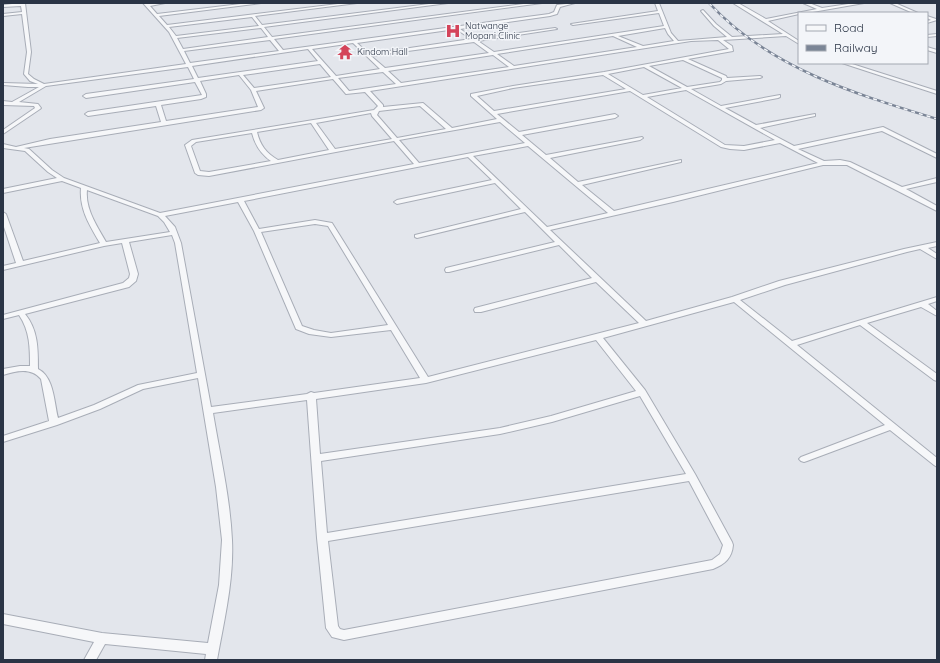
<svg xmlns="http://www.w3.org/2000/svg" width="940" height="663" font-family="Quicksand,sans-serif">
	<style>
		.lines { fill: none; stroke-linecap: round; stroke-linejoin: round }
		.street-casing { stroke: #a8adb7; stroke-width: 2 }
		.street { fill: #f6f7f9; fill-rule: evenodd }
		.rail-casing { stroke: #7b8596; stroke-width: 2.5 }
		.rail { stroke: #f3f5f9; stroke-width: 1.5; stroke-dasharray: 4; stroke-linecap: butt }
		.labels { text-anchor: middle; stroke-width: 3; stroke-linejoin: round; paint-order: stroke }
		.far-poi-label { font-size: 9px; fill: #2a3445; stroke: #f3f5f9; text-anchor: start }
	</style>
	<rect width="100%" height="100%" fill="#e3e6ec"/>
	<g class="lines">
		<g class="street-casing">
			<path id="street" d="M21,3H25L31,52L28,74L34,79L44,84L186,64L169,32L143,3H165L150,6L157,14L249,3H261L159,16L167,25L346,3H357L255,16L262,25L437,3H448L264,27L272,37L531,3H542L274,39L283,50L549,14L554,12L557,5L575,3L560,7L557,14L550,16L460,29L475,39L555,28L557,29L478,41L494,52L664,26L659,13L573,25L571,24L658,11L655,3H659L671,33L678,41L727,37L714,26L701,11L703,10L716,24L732,37L783,34L733,3H738L766,19L817,9L803,3H809L822,8L855,3H864L807,13H799V14L768,21L799,41V44L786,36L723,40L732,46L733,51L688,59L726,76L727,78L760,76L762,77L760,78L726,81L721,84L691,89L721,106L780,95V97L778,98L725,108L756,125L815,114V116L760,128L794,146L883,127L937,154V158L882,131L798,149L824,161L840,160L850,162L902,187L937,178V182L906,189L937,206V211L847,165H823L673,202L550,230L646,321L732,297L779,281L904,249L937,242V246L928,248L937,254V259L920,249L907,252L785,285L740,300L792,341L937,297V301L928,304L937,311V316L921,307L867,323L937,374V381L934,380L860,325L797,345L937,458V467L934,465L890,430L807,461L804,462L801,461L799,459L801,457L885,425L734,302L603,338L645,390L695,474L732,542L733,545C732,558 725,564 713,569L344,640L332,637L326,628L317,538L307,400L213,413C220,455 230,497 232,540C234,580 224,621 217,660H205L206,654L105,644L96,660H84L94,642L3,624V614L102,633L208,643L219,585L222,540L216,487L198,378L143,389L100,409L57,425L3,442V436L49,421L41,379C31,367 16,371 3,375V369L20,366H30C30,348 30,331 19,315L3,319V315L123,283L129,278L130,274L122,243L104,246L3,270V266L16,263L3,224V212L6,214L23,261L100,243C90,226 79,209 81,188L62,181L3,193V189L57,178L48,172L25,151L3,148V144L16,147L50,139L161,122L156,106L88,116L85,114L88,112L202,95L195,82L86,98L83,96L86,94L194,79L188,67L46,86L19,102L38,104L41,108L40,109L3,134V130L35,108L34,106L3,105V101L12,102L39,87H28L3,85V83L38,84L30,81L24,74L27,52L22,14L3,16V14L22,12L21,6L3,7V5ZM252,17L259,26L176,36L169,27ZM261,28L268,37L183,49L177,38ZM665,28L668,34L674,41L643,46L618,36ZM456,29L471,39L369,54L357,43ZM613,36L637,47L514,66L497,54ZM270,40L279,51L190,63L184,51ZM718,40L729,49L604,72L513,86L471,94V96L497,119L452,128L423,103L383,107V105L370,91L691,41ZM474,42L489,53L385,68L371,56ZM353,43L380,69L336,76L312,49ZM308,49L318,61L198,78L192,66ZM493,55L509,67L401,83L388,71ZM683,60L722,78V80L720,82L687,87L649,66ZM320,64L331,77L254,88L243,75ZM644,67L682,88L643,95L608,74ZM383,72L396,84L349,91L338,78ZM239,75L251,90L258,107L166,121L161,105L201,99L206,97V94L200,81ZM603,75L626,89L494,111L477,96L513,88ZM333,79L346,94L365,92L378,106L374,110L192,140L185,145L195,173L198,175L209,176L394,141L414,164L160,213L64,178L52,170L29,149L24,148L261,110L264,108L256,91ZM686,90L775,140L744,146L725,145L647,97ZM630,91L721,147L730,149L744,150L780,143L818,163L614,211L582,185L681,162V160L578,182L550,158L640,140L643,138L642,137L546,155L522,135L615,118L618,116L615,114L519,132L497,114ZM420,106L446,129L397,138L377,115L379,111ZM371,113L372,116L392,139L335,149L316,123ZM500,122L525,143L419,163L399,140ZM311,123L329,150L278,160C266,153 260,145 257,132ZM252,133C255,145 261,154 271,161L209,172L200,171L191,146L196,142ZM528,146L608,213L547,227L473,156ZM468,157L492,180L397,200L394,202L397,204L495,183L521,209L415,235V237L417,238L525,212L555,242L446,268L445,270L446,272H449L559,245L592,278L475,308L474,310L475,312H481L596,282L639,323L428,377L332,223L315,220L259,229L244,201ZM87,190L158,216L164,222L170,232L106,242C97,226 85,209 87,190ZM238,202L254,231L296,329L309,334L331,337L391,330L420,378L314,393L311,392L307,394L211,407L181,243L175,227L165,216ZM315,224L328,226L388,325L331,333L314,330L302,326L261,232ZM172,235L175,243L197,373L138,385L94,405L58,418C54,402 54,377 38,369C38,348 38,330 25,314L129,287L136,281L138,274L129,242ZM596,340L636,391L551,416L500,428L320,454L316,399L426,383ZM640,396L686,474L327,533L321,461L500,434L552,422ZM689,481L723,545L720,554L712,560L344,630L340,629L338,626L328,541Z
				M890,3H895L918,13H913Z
				M927,16L936,19L937,20L927,23V21L931,20L927,18Z
				M937,34V36L927,37V35Z
				M927,47L937,50V53L927,50Z
				M842,63H849L937,91V94Z"/>
		</g>
		<use href="#street" class="street"/>
		<g class="rail-casing">
			<path id="rail" d="M709,3C769,68 855,94 937,119"/>
		</g>
		<use href="#rail" class="rail"/>
	</g>
	<defs>
		<g id="hospital-bare" transform="scale(1.2)"><path d="M-5-5h3v3.5h4V-5h3V5h-3V1.5h-4V5h-3Z" fill="#d4445a" stroke="#f3f5f9" stroke-width="2.5" paint-order="stroke"/></g>
		<g id="temple-bare" transform="scale(1.2)"><path d="M0-6L5-2H3V0L6.5 2.5H4V6H1.5V3h-3V6H-4V2.5H-6.5L-3 0V-2H-5Z" fill="#d4445a" stroke="#f3f5f9" stroke-width="2.5" paint-order="stroke"/></g>
	</defs>
	<g fill-rule="evenodd">
		<use href="#hospital-bare" x="453" y="31"/>
		<use href="#temple-bare" x="345" y="52"/>
	</g>
	<g class="labels">
		<g class="far-poi-label">
			<text x="465" y="29">Natwange<tspan x="465" dy="10">Mopani Clinic</tspan></text>
			<text x="357" y="55">Kindom Hall</text>
		</g>
	</g>
	<rect width="940" height="663" fill="none" stroke="#2a3445" stroke-width="8"/>
	<rect x="798" y="12" width="130" height="52" fill="#f3f5f9" stroke="#a3a8b1"/>
	<rect x="806" y="25" width="20" height="6" fill="#f6f7f9" stroke="#a3a8b1"/>
	<text x="834" y="32" font-size="12" fill="#2a3445">Road</text>
	<rect x="806" y="45" width="20" height="6" fill="#7b8596" stroke="#a3a8b1"/>
	<text x="834" y="52" font-size="12" fill="#2a3445">Railway</text>
</svg>
